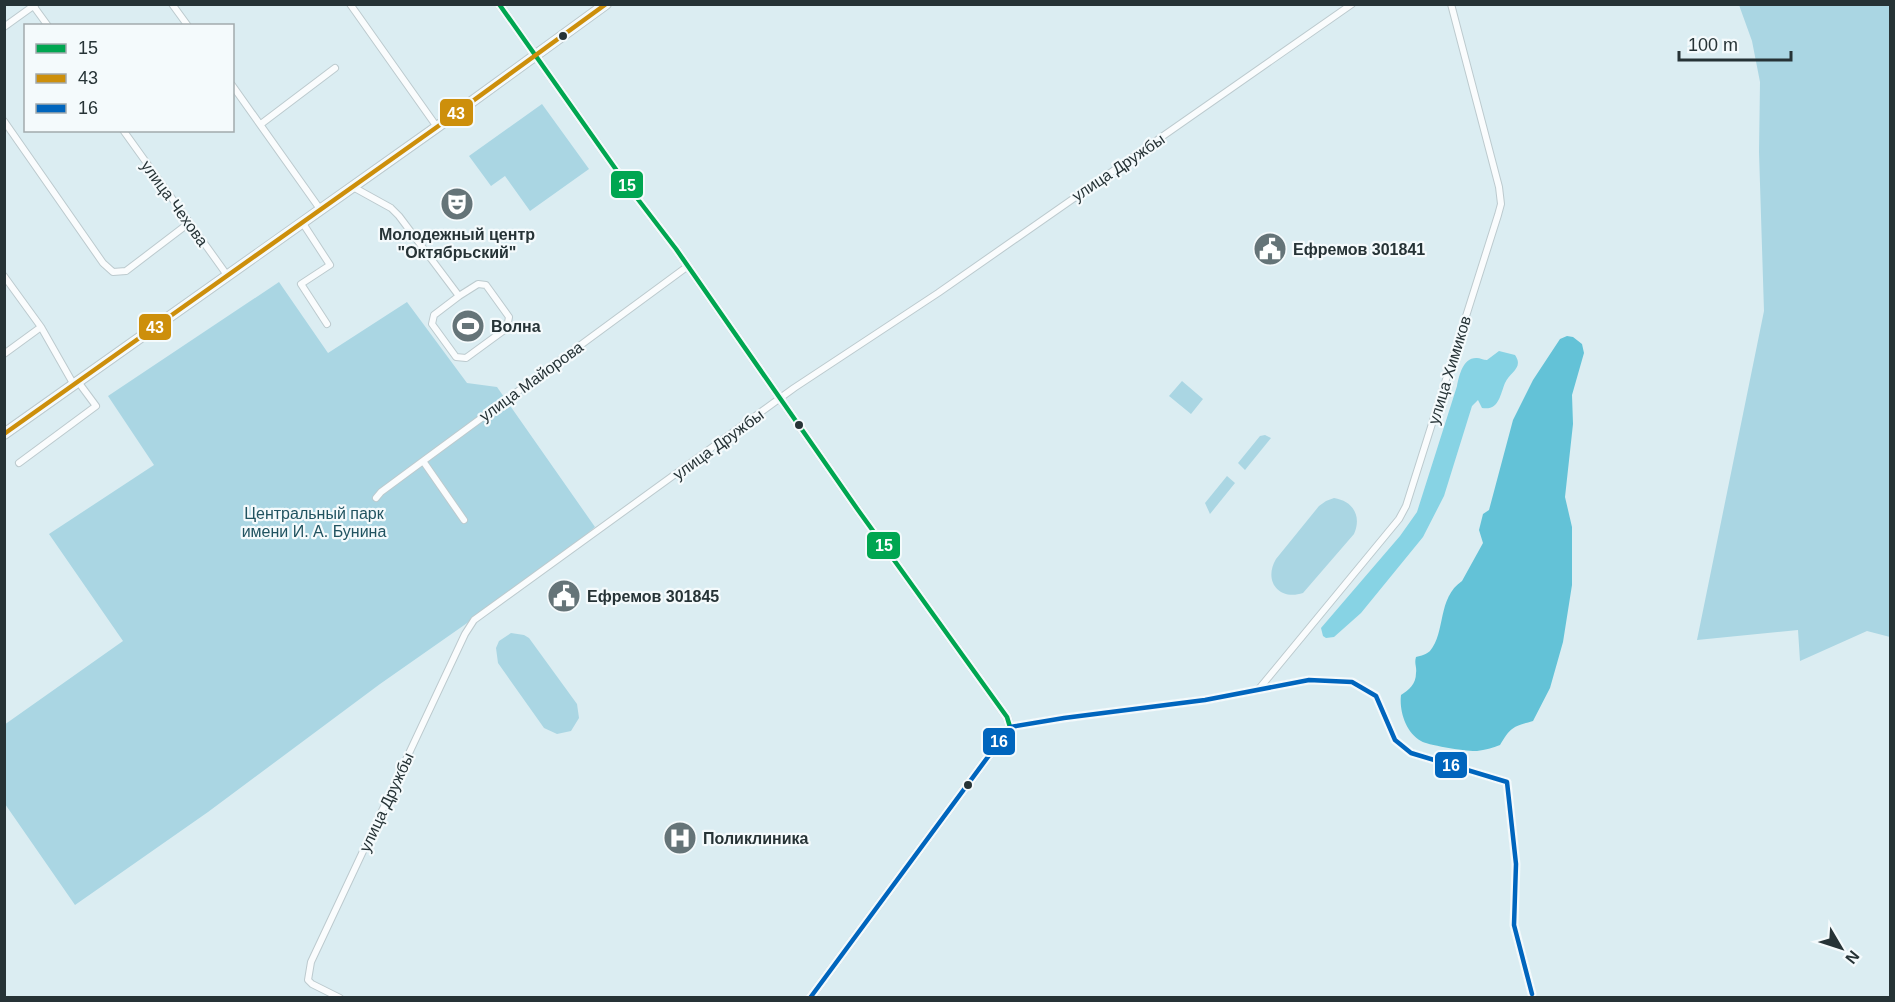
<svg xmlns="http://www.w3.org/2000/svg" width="1895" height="1002" font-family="Arial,sans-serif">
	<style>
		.green { fill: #aad6e3 }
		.forest { fill: #87d3e4 }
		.water { fill: #63c2d7 }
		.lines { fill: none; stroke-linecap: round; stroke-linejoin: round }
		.minor-casing { stroke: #bccace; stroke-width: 8 }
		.tertiary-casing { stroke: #bccace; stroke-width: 9 }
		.primary-casing { stroke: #bccace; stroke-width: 12 }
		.minor { stroke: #fafcfd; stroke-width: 6 }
		.tertiary { stroke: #fafcfd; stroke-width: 8 }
		.primary { stroke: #fafcfd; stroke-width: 10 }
		.bus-1-casing { stroke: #f4fafc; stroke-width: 9 }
		.bus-2-casing { stroke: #f4fafc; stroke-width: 9 }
		.bus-3-casing { stroke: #f4fafc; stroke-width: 9 }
		.bus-1 { stroke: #00a651; stroke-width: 4.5 }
		.bus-2 { stroke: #cd8f0b; stroke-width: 4.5 }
		.bus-3 { stroke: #0065bd; stroke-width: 4.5 }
		.bus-dot { fill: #263336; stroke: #f4fafc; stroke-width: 2 }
		.labels { text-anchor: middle; stroke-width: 4.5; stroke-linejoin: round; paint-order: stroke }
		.street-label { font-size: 16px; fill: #263336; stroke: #f4fafc }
		.poi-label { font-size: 16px; font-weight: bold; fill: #263336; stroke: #f4fafc; text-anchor: start }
		.park-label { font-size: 16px; fill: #215360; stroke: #f4fafc }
		.line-badge { stroke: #f4fafc; stroke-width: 2 }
		.badge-label { font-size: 16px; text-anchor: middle; font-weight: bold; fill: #fff }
	</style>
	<rect width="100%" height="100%" fill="#dbedf2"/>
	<path class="green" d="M1739,5H1890V637L1867,631L1800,661L1798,630L1697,640L1764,311L1759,152L1760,82L1752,41Z
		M542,104L589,169L530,211L505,176L491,186L469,156Z
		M279,282L328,353L407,302L467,383L497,387L595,527L547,567L380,684L208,812L75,905L5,804L4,725L123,641L49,534L154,465L108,396Z
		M1182,381L1203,399L1191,414L1169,396Z
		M1265,435L1271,438L1245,470L1238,463L1260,436Z
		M1227,476L1235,483L1210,514L1205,503Z
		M1334,498C1353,501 1362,516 1354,534L1303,593C1279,601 1263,581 1276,559L1319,506L1326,501Z
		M511,633L524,635L529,638L577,704L579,718L571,731L557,734L544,728L498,663L496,648L499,641Z"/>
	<path class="forest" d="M1499,351L1515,355C1524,368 1510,372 1505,383C1500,395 1499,411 1482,408L1478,400L1472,406L1444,496L1423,537L1361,613L1334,637L1326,638L1323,636L1321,628L1400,536L1417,512L1457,386C1459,376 1463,357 1477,358C1480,358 1483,360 1487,360Z"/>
	<path class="water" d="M1567,336L1573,337L1582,344L1584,353L1572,395L1573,424L1565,497L1572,527V585L1563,642L1550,688L1533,721C1512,727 1511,727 1500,745C1493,748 1485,750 1477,751C1470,752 1426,745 1421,741C1406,733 1399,711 1401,695C1409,690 1416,684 1416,673C1417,667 1414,664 1416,657C1421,656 1427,654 1430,651C1446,632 1437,598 1462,581L1483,543L1479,530L1483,514L1489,510L1513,420L1533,380L1560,339Z"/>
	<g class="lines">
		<g class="minor-casing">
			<path id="minor" d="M32,4L48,26
				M172,4L188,26
				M350,4L437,127
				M4,27L36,4
				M232,85L320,209
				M4,121L103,263L113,272L126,271L189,223
				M261,124L335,68
				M123,130L227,275
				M353,187L391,208L399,216L459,296L478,284L486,285L509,317L507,328L466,358L456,357L432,324L434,315L459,296
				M302,222L330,265L301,284L327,324
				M4,276L41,327L74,385
				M4,354L41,327
				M423,461L464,520
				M19,463L96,406L79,383
				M376,498L381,492L423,461L688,266
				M1258,690L1399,519L1406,506L1498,215L1501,204L1499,187L1451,4
				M1010,727L1064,718L1205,700L1309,680L1352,682L1376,696L1395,740L1411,753L1507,782L1516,864L1514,925L1532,994
				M340,998L312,984L308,980L311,962L465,634L474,620L794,388L938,293L1352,4"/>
		</g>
		<g class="tertiary-casing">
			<path id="tertiary" d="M499,4L627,185L676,249L858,510L1007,717L1010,727L810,998"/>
		</g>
		<g class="primary-casing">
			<path id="primary" d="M4,434L437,127L606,4"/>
		</g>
		<use href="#minor" class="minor"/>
		<use href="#tertiary" class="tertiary"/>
		<use href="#primary" class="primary"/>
		<g class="bus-1-casing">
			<path id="bus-1" d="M499,4L627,185L676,249L858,510L1007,717L1010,727"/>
		</g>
		<g class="bus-2-casing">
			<path id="bus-2" d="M4,434L437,127L606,4"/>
		</g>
		<g class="bus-3-casing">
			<path id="bus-3" d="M810,998L1010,727L1064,718L1205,700L1309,680L1352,682L1376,696L1395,740L1411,753L1507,782L1516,864L1514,925L1532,994"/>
		</g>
		<use href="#bus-1" class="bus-1"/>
		<use href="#bus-2" class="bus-2"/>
		<use href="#bus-3" class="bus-3"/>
	</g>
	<defs>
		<g id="theatre-disc" transform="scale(1.725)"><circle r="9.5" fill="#657478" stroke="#f4fafc"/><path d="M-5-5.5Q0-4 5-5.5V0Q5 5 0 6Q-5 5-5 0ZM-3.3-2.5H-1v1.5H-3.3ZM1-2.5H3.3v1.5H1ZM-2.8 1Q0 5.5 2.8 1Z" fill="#fff"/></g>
		<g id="civic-disc" transform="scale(1.725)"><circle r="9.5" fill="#657478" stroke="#f4fafc"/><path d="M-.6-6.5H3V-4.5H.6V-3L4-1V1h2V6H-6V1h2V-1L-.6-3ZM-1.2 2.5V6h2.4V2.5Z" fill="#fff"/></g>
		<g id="stadium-disc" transform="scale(1.725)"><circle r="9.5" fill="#657478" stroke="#f4fafc"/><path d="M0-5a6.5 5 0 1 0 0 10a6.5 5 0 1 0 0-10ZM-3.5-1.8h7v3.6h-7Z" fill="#fff"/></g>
		<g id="hospital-disc" transform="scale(1.725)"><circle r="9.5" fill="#657478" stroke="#f4fafc"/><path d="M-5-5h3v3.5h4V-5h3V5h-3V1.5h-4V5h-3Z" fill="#fff"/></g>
	</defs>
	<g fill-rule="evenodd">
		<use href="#theatre-disc" x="457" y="204"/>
		<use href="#civic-disc" x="1270" y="249"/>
		<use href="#stadium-disc" x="468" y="326"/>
		<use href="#civic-disc" x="564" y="596"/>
		<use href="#hospital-disc" x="680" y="838"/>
	</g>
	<g class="bus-dot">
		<circle cx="563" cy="36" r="5"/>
		<circle cx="799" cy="425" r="5"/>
		<circle cx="968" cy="785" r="5"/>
	</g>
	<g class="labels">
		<g class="street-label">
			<text transform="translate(1118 167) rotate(-34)" y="6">улица Дружбы</text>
			<text transform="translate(175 203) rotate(54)" y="6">улица Чехова</text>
			<text transform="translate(1449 370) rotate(-73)" y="6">улица Химиков</text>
			<text transform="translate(531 381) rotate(-36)" y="6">улица Майорова</text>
			<text transform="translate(718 444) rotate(-36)" y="6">улица Дружбы</text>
			<text transform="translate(386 802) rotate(-65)" y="6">улица Дружбы</text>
		</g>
		<g class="poi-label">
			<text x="457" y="240" text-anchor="middle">Молодежный центр<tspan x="457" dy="18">"Октябрьский"</tspan></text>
			<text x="1293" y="255">Ефремов 301841</text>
			<text x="491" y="332">Волна</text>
			<text x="587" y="602">Ефремов 301845</text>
			<text x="703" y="844">Поликлиника</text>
		</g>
		<g class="park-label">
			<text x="314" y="519">Центральный парк<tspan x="314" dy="18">имени И. А. Бунина</tspan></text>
		</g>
	</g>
	<g class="line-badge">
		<rect x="439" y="98" width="35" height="29" rx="6" fill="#cd8f0b"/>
		<rect x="610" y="170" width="34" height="29" rx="6" fill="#00a651"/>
		<rect x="138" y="313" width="34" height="28" rx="6" fill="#cd8f0b"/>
		<rect x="866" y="531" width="35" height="29" rx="6" fill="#00a651"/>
		<rect x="982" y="727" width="34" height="29" rx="6" fill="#0065bd"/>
		<rect x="1434" y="751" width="34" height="28" rx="6" fill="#0065bd"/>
	</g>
	<g class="badge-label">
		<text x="456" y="119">43</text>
		<text x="627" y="191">15</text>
		<text x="155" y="333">43</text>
		<text x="884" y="551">15</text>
		<text x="999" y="747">16</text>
		<text x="1451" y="771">16</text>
	</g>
	<rect width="1895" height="1002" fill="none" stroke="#263336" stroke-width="12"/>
	<rect x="24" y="24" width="210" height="108" fill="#f4fafc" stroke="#a2aaad" stroke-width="1.5"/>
	<rect x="36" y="44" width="30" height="9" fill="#00a651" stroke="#a2aaad" stroke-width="1.5"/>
	<text x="78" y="54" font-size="18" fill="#263336">15</text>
	<rect x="36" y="74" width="30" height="9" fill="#cd8f0b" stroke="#a2aaad" stroke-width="1.5"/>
	<text x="78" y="84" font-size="18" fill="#263336">43</text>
	<rect x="36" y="104" width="30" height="9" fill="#0065bd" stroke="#a2aaad" stroke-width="1.5"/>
	<text x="78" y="114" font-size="18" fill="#263336">16</text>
	<g transform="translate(1841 948) rotate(129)" stroke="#f4fafc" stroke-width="4.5" paint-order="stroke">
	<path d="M0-4.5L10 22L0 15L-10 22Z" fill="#263336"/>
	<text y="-9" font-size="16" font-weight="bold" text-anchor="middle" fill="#263336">N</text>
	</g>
	<path d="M1679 51v9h112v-9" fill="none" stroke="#263336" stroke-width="3"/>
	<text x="1688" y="51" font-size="18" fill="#263336" stroke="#f4fafc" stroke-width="4.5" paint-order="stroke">100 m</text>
</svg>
